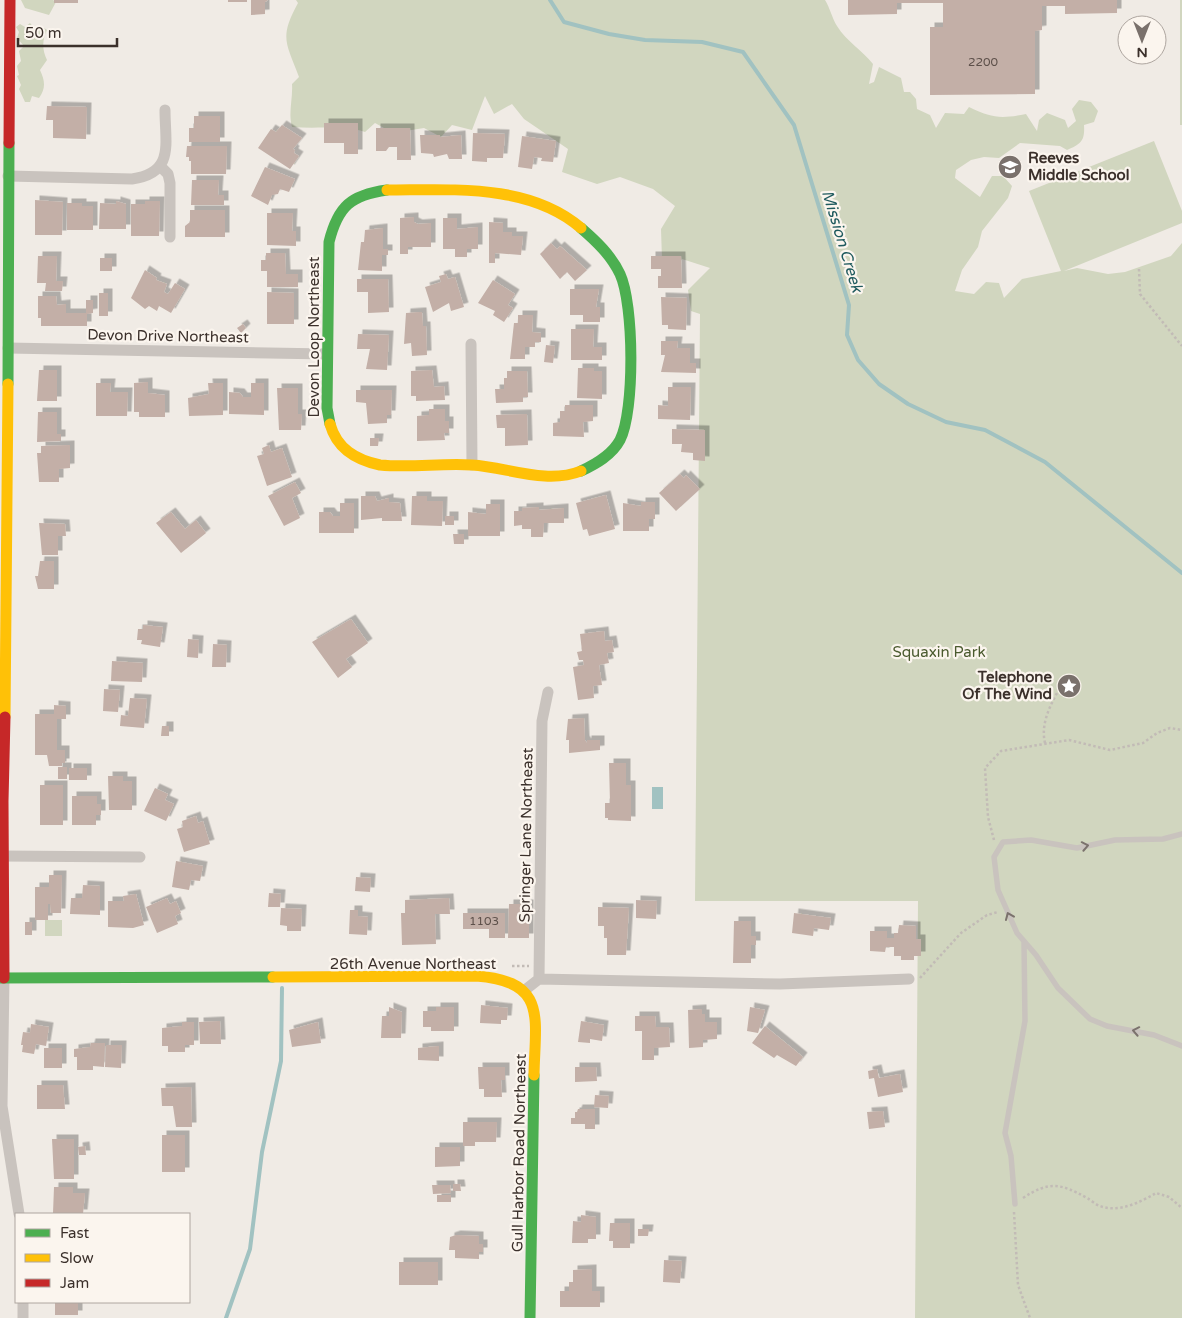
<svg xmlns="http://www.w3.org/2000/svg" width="1182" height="1318" font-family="'Varela Round',sans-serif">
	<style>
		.green { fill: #d1d6bf }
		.water { fill: #a1c2c1 }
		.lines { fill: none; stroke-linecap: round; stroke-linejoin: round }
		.stream { stroke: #a1c2c1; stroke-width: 4 }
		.building { fill: #c3afa7; filter: url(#shadow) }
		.path { stroke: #c2bbb6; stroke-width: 2.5; stroke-dasharray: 2.5 2.5; stroke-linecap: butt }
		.lane { stroke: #c9c3be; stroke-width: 5.5 }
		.street { stroke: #c9c3be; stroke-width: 11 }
		.fast { stroke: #4caf50; stroke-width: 11 }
		.slow { stroke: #ffc107; stroke-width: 11 }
		.jam { stroke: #c62828; stroke-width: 11 }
		.oneway { stroke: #7b726d }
		.labels { text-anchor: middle; stroke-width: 4.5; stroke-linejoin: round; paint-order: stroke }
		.number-label { font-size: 12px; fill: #5d504a }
		.poi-label { font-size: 15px; font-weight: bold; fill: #3b302b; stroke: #fbf5ee; text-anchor: start }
		.street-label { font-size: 15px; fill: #3b302b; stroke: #fbf5ee }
		.park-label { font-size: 15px; fill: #4a5a2e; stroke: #fbf5ee }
		.water-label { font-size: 16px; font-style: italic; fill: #1f5a5e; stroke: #fbf5ee }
	</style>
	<defs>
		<filter id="shadow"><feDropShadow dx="4.5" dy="-4.5" stdDeviation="0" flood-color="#0004"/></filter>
	</defs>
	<rect width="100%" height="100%" fill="#f0ebe5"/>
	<path class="green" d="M21,0H53L56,2L49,15L25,8Z
		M296,0H825C830,8 832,18 837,26C847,42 862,50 873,64L869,84L874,82L879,67L901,78L904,92H910L916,99L917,109L930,115L936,128L945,113L964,114L969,107C992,118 1000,119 1026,114L1037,131L1039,120L1047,113L1065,120L1068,128L1076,121L1072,109L1079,100L1091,102L1098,111L1094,122L1084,125C1085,141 1081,144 1067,150L1060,146L1020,143L999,158L984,157L971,160L956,170L955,178L980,197L992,176H1003L1012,186L1008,198L982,231L978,247L962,270L955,291L974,294L986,282L999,283L1004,298L1022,279L1061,271L1029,191L1154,141L1182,211V223L1064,271L1077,268L1108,274L1125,272L1171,256L1182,243V1318H915L918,901H695L700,314L691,311L688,290L710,268L682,259L679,264L662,259L661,229L675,206L653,189L620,177L597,184L562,172L568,149L524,119L512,104L494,114L485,96L472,130L452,125L441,137L424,128L393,133L375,123L365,132C343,125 316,129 292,127C288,113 293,99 292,84L299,77C286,42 279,38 298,3Z
		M1180,0H1182V125H1180Z
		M30,23L34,28L40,25L47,30C42,40 42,50 47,60L40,70C45,81 46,88 39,98L32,96L30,102H25L19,89L21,85L17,76L19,75L17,66L21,61L19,51L24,46L17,38L19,32L16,27L20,24L25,27Z
		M45,920H62V936H45Z"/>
	<path class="water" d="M652,787H663V809H652Z"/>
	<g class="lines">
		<path class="stream" d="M550,0L564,22L609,34L645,40L702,42L743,52L794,125L849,305L847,335L858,360L879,384L908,404L946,422L985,430L1045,462L1182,573
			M226,1318L250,1249L262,1152L281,1061L282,988"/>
	</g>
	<path class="building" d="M54,0H78V3H54Z
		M228,0H247V2H228Z
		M251,0H268L265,2V14L251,15Z
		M848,0H1117V13L1065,14V6H1042V30L1035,31V94L930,95V27H943V3H897V14L848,15Z
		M47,106L87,107L86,139L53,138V120H46Z
		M194,116H220V142H189V128H194Z
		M324,123H358V154H344V143H324Z
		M282,125L302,138L293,149L295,150L294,153L299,156L290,169L258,148L271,129L276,132Z
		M376,128H410L411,160H397V147H389L386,151H376Z
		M473,133L505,134L503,158H487V162L472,161Z
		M420,135H440V137L461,135L462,159H449L447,154L434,157L433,154L421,153Z
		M522,136L556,141L553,162L541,161L542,158L534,157L532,169L518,167Z
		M187,146H227L226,174H191V161H189V157H186Z
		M265,167L295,179L289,192L280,189L278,194L272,195L268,205L251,196Z
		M192,180H219L218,195H224V205H191Z
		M35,200L63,202L62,235H35Z
		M116,201L126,204V229H99L100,203L116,204Z
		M145,201H160L159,236H131V204H145Z
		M67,203H82V206H93V230H67Z
		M190,210H225V237H185V226L190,222Z
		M267,213H293L292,231H296V246L267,245Z
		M414,217V222L418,224L431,223V247H408V254H400V218Z
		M443,218H457V229L478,227V249H467V257H455V249H443Z
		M489,222L503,223V232H512V236H523L521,255L495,253V263H489Z
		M383,228V249H388V255H382V271L358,270L361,242H364L365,230Z
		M551,243L557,249L560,246L587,270L575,281L567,272L560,279L540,254Z
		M266,253H285L286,274H298V287H267V271H261V260H266Z
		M38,256H57L56,281H63L62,291H45L46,283H37Z
		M651,256H681L682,288H658V276H661V269H651Z
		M100,258H112V271H100Z
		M145,270L157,278L156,280L167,284L164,292L168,294L175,283L185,289L171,313L159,306L157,311L149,306L145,309L131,298Z
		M446,274L448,279L455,277L464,307L451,311L449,303L433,312L425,287L441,282L439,276Z
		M357,279H388L389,312L368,313V292H357Z
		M493,280L515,294L508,305L513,308L504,322L493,315L495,311L478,303Z
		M570,289H599L596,307H600V322H583V315H570Z
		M267,292L294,293V324H267Z
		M99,293H108V316H99Z
		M38,296H56L57,305L66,304V313H86V300H93V313L87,314V326H41V318H38Z
		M661,297L687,298L686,330L668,329V325H662Z
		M420,312H422L423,326H426L427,355L412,356L411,343L404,344L406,313Z
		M518,315H533L532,332L541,333V342H535V347H525V359H510L514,323H518Z
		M243,324L246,328L241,333L237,328Z
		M571,329H594L593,347H602V360H571Z
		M358,334L389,335L387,370L366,369L370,349H357Z
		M661,341H678L677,348H690V363H696V373L661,372L665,355H661Z
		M546,345L555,346L553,363L544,362Z
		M578,368H594V371H602V399L577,398Z
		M39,370H57V401H37Z
		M432,370L434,387L444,386L445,400L416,401V396H411V371Z
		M507,371H527L528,397H523V402L496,403L495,389H504V378H507Z
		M148,382V393L165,395V417H139V412H134V383Z
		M96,383H111L110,392H128L127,416H96Z
		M208,383H223V415L189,416L188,398L209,394Z
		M251,383H264V415L229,414V392L240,393L243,397H251Z
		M668,387H691L690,420L658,419V405L668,406Z
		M277,388H298V414H302L301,430H279Z
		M356,390H392L391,415H387V423L368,424L366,403L356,402Z
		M565,405H593V421L583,422L584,437L553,436V423L560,422V411H565Z
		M429,409H445V421H449V433H444L445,440L417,441V416L429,415Z
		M38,412H57V434H61V441L37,442Z
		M527,414L528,445L505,446V428H497L496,415Z
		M672,429L705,430V461L693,460V453L681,452L682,444H672Z
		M370,438H379L378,446H370Z
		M70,445V468L59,469V482H39L37,453H41V446Z
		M269,445L271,452L282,448L292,477L267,486L257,456L264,454L262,448Z
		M680,474L684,478L686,475L700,489L676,511L659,493Z
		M295,482L301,493L292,498L300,518L284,526L268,496Z
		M606,495L615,529L589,536L587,529L583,530L576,503Z
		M361,496H375L377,501L389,498V502L400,503L402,521H382V518L361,520Z
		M412,496H427V501H443L442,526L411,525Z
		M641,502H655V519H649V531H623V503L641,506Z
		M340,503H354V533H319V512H330L333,516H340Z
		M486,504H500V536H468V512L486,514Z
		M539,507V510L564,508V523H544L543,537H531V529H522V525L514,526V511H522V508Z
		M171,512L185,529L196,520L206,533L181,553L156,523Z
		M445,516H454V525H445Z
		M39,523L65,524L66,536H58V555H42Z
		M453,534H464V544H454Z
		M40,561H54V589H38L35,576H38Z
		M351,619L368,643L346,659L352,667L338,678L312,642Z
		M143,625L163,627L160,647L141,644L142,640H137L138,629H143Z
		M604,631L605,641L612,640L614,652L607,653L609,663L599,665L602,685L593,686L594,698L578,700L573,667L584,665L583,660H579L577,652L582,651L580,634Z
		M188,639L199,640L198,658L187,657Z
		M213,644L227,645L226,667H212Z
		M112,661L143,663L142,682L111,681Z
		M104,689L120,690L118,712L103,711Z
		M130,698L147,699L144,728L120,726L121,715L128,716Z
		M54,705L66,706V719H57V750H65V763H62V766H49L47,755H35V714H54Z
		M584,718L585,740L587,743V740H600V750L569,753V740H566L568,719Z
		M162,726H169V736H161Z
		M609,763H626V785H631V821L608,820V818H605V803H610Z
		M58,767H67V779H58Z
		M69,768H87V780H69Z
		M108,776H123V781H132V810H109Z
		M40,785H63V825H40Z
		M155,788L168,794L165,800L174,804L166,821L144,811Z
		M72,796H97V804H101V815H96V825H72Z
		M196,816L198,823L203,821L210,844L184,852L177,829L183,827L182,821Z
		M176,861L203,866L200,881L191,880L189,890L172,887Z
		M49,875H62L61,913H51L50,904H48V920H35V887H49Z
		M356,877L371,878L370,892L355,891Z
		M83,885L100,886V915L70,914L71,898H82Z
		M269,893L281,894L280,907H268Z
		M136,894L144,925L133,928L108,927V901H124L123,896Z
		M167,898L170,904L176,901L181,913L175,916L178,924L157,933L146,907Z
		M449,898L450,914H435L436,944L402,945L401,913H405V900Z
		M636,900L657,901L656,919L636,918Z
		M509,904H529V938H508Z
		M598,907L629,908L626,955H607V938H604V926H598Z
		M281,908L302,909L301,931H287V926L280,925Z
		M350,910H358V916L368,917L367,935L349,934Z
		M463,913H505V938H489V929H463Z
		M794,913L831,918L829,930L814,928L813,936L792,933Z
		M734,921H751V936H756V945H751V963H733Z
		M25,922H32V935H25Z
		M899,925L916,926V939H921V956H914V960H901V956H894V947H886L885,952L870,951V931H887V938H894V933H898Z
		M481,1005L508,1008L507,1020H501V1024L480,1023Z
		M389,1007L402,1012L401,1038H381L382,1016H389Z
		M436,1007H454V1031H431V1027H423V1011H436Z
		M750,1007L765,1010L758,1033L747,1031Z
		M702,1009V1014H705V1022H717V1039L703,1040V1047L689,1048L688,1010Z
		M635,1016H655L656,1027H669L670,1047L654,1048V1060H642V1031H635Z
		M220,1021L221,1044H200L199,1022Z
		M581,1021L604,1025L602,1041L590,1039V1043L578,1042Z
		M182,1022H194V1045H185V1052H168V1046H162V1028L182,1026Z
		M318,1022L321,1043L292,1047L289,1030Z
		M31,1024L49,1027L46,1046L36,1044L34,1054L22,1052L23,1045H21L23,1032L30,1033Z
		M765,1026L803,1057L796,1066L777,1055L774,1058L752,1043Z
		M91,1043H105L104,1067L93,1066V1070H77V1057H74V1049L90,1047Z
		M106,1045H122L121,1068L105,1067Z
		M439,1046V1061L418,1060V1048Z
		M44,1048H62V1068H44Z
		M478,1067H505V1080H501L502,1097H484V1089H479Z
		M575,1067H596L597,1081L575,1082Z
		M877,1069L879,1078L900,1074L903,1092L878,1097L874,1078L869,1079L868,1071Z
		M37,1085H63L65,1109H37Z
		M191,1087L192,1127H176L173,1106H162L161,1088Z
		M595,1095L609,1096L608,1108L594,1107Z
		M578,1109H595V1129H585V1124H571V1118H575V1112H577Z
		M883,1111L885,1127L869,1129L867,1112Z
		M463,1122H497L496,1142H475V1146H463Z
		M162,1135H185V1172H162Z
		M52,1139H74V1179H54Z
		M85,1146L86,1155H79L78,1147Z
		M435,1147H460V1166L435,1167Z
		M453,1184H460L461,1191H453Z
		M432,1185H450L451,1193L433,1194Z
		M54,1187H73V1193H85L83,1214L53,1213Z
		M437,1195H451V1202H437Z
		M581,1215L596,1217V1239H588V1243H572L573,1221L581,1222Z
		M610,1223H630V1248H613V1241H609Z
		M638,1229H649L648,1236H638Z
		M456,1235L479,1236V1244H483V1252H479V1259L455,1258V1250H449L450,1237Z
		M664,1260L682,1261L680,1283L663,1282Z
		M399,1262H438V1285H399Z
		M592,1269V1291H600V1307H560V1291H569V1282H573V1270Z
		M55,1302H78V1315H55Z"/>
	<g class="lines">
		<path class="path" d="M1139,269L1140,294L1182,346
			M1045,743C1040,722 1052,702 1062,684
			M994,840L988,817L985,768L1001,751L1069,740L1110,750L1143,743L1157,733L1170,728L1182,730
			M512,966H529
			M920,978L961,933L987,915L998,912
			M1023,1198C1049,1181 1060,1183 1087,1198C1091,1200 1096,1205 1100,1206C1119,1213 1141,1202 1156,1193L1169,1197L1182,1208
			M1014,1212L1018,1285L1030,1318"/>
		<path class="lane" d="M1182,834L1163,839L1115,840L1077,848L1031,840L1003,842L994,857L998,890L1017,933L1036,955L1058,988L1090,1019L1107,1026L1154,1035L1182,1046
			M1015,1204L1011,1156L1005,1133L1025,1021L1024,942"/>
		<path class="street" d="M160,166L168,174L170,183V237
			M8,176L132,179C175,173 165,144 165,110
			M471,344L472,465
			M8,348L327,354
			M0,856L140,857
			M4,978L2,1106L19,1214
			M539,979L542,721L548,692
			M525,990L539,979L780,984L909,979
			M23,1302V1318"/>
		<path class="fast" d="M581,228C596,241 611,255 620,274C634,304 635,411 620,440C612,455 596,464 581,471
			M8,384L9,143
			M330,424L327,408L329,242C338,206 351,195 387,190
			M0,978L273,977
			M530,1318L534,1075"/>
		<path class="slow" d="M387,190C451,190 529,183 581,228
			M330,424C337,449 356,460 380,465C411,468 441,463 472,465C507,467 546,485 581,471
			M5,717L8,384
			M273,977L476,976C548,981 535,1018 534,1075"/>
		<path class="jam" d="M9,143L10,0
			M4,978L3,801L5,717"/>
	</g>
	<defs><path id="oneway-chevron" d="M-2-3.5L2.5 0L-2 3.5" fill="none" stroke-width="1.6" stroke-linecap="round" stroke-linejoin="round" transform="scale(1.25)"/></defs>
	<g class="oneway">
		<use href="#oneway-chevron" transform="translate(1085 846) rotate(-11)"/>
		<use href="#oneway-chevron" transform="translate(1009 916) rotate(-113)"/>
		<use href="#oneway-chevron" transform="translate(1136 1031) rotate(-169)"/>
	</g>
	<defs>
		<g id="school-disc" transform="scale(1.25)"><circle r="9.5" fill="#7a716c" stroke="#fbf5ee"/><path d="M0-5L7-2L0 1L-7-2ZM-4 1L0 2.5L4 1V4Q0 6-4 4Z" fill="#fff"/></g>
		<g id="sight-disc" transform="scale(1.25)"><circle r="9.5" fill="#7a716c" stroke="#fbf5ee"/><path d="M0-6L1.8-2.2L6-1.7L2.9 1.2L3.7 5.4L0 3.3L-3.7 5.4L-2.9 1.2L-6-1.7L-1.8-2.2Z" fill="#fff"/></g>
	</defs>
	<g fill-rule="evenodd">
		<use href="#school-disc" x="1010" y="167"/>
		<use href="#sight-disc" x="1069" y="686"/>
	</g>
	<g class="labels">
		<g class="number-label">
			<text x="983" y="66">2200</text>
			<text x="484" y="925">1103</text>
		</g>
		<g class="poi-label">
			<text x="1028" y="163">Reeves<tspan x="1028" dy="17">Middle School</tspan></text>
			<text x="1052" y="682" text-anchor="end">Telephone<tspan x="1052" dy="17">Of The Wind</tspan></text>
		</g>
		<g class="street-label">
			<text transform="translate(168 336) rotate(1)" y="5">Devon Drive Northeast</text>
			<text transform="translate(314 337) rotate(-90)" y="5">Devon Loop Northeast</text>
			<text transform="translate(526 835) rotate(-89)" y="5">Springer Lane Northeast</text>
			<text x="413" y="969">26th Avenue Northeast</text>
			<text transform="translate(519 1153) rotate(-89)" y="5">Gull Harbor Road Northeast</text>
		</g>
		<g class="park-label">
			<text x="939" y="657">Squaxin Park</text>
		</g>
		<g class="water-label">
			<text transform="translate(843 241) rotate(73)" y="6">Mission Creek</text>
		</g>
	</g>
	<rect x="15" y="1213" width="175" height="90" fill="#fbf5ee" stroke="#aea6a0"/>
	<rect x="25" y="1229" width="25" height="8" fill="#4caf50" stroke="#aea6a0"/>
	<text x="60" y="1238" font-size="15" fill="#3b302b">Fast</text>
	<rect x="25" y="1254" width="25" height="8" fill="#ffc107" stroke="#aea6a0"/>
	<text x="60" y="1263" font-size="15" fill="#3b302b">Slow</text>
	<rect x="25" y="1279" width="25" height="8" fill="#c62828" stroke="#aea6a0"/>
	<text x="60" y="1288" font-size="15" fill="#3b302b">Jam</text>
	<g transform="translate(1142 40) rotate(180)"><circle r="24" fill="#fbf5ee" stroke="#aea6a0"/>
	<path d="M0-4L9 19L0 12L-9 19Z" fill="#7a716c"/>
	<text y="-8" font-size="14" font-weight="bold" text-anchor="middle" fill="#3b302b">N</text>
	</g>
	<path d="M18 38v8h99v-8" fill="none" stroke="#3b302b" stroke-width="2.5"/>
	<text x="25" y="38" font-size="15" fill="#3b302b" stroke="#fbf5ee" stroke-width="4" paint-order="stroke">50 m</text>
</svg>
